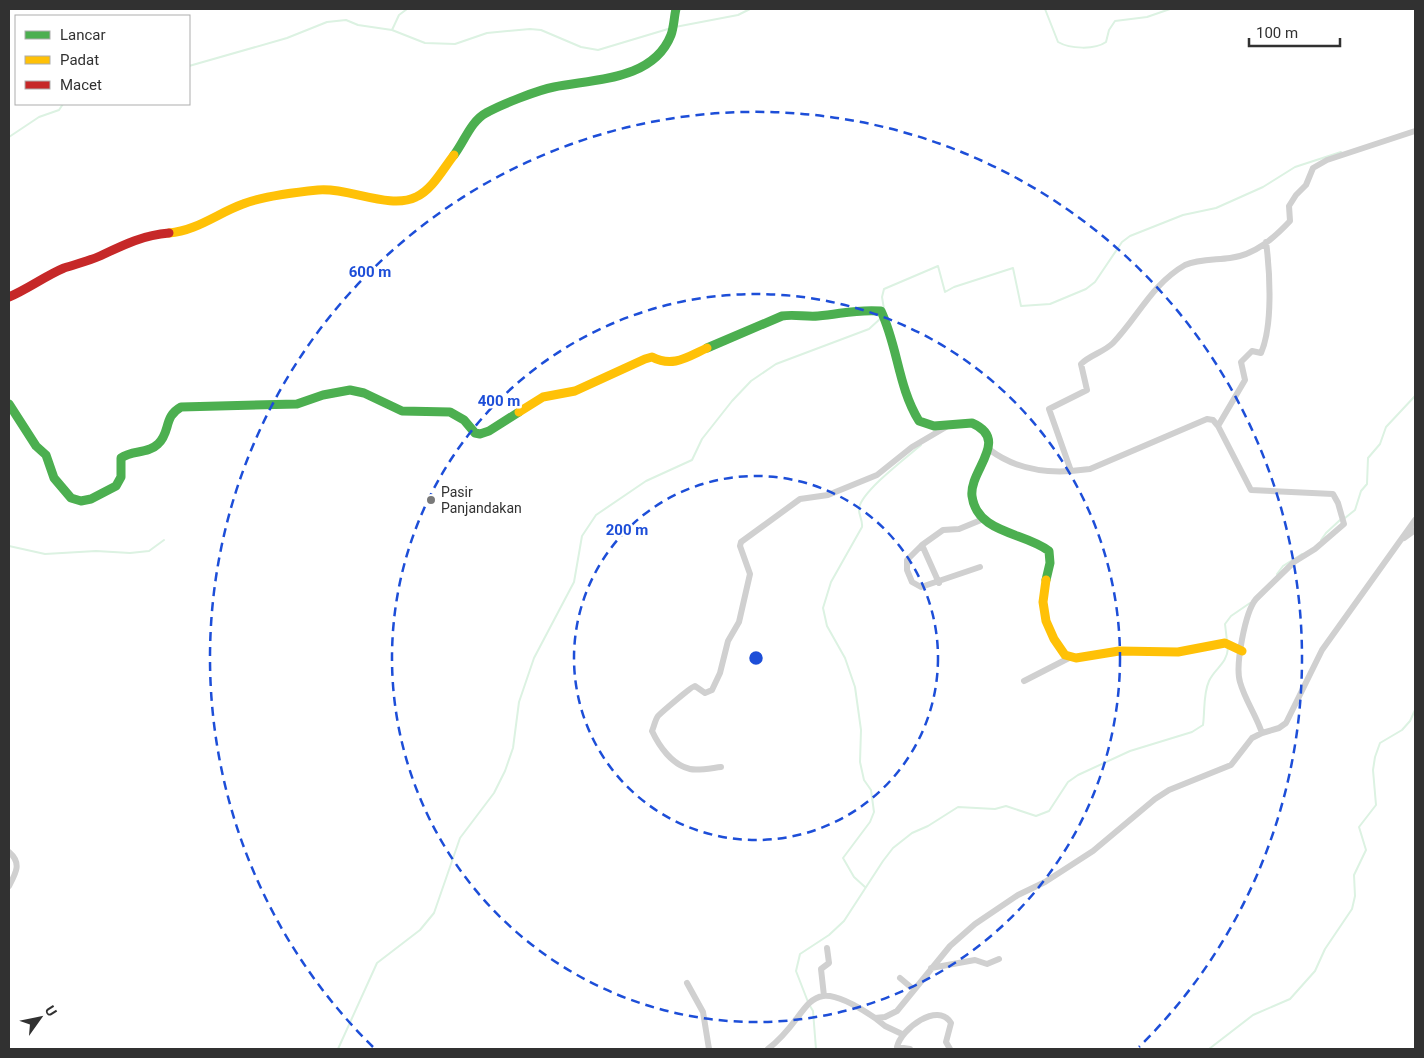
<svg xmlns="http://www.w3.org/2000/svg" width="1424" height="1058" font-family="Roboto,sans-serif">
	<style>
		.lines { fill: none; stroke-linecap: round; stroke-linejoin: round }
		.stream { stroke: #dcf2e2; stroke-width: 2 }
		.street { stroke: #d0d0d0; stroke-width: 6 }
		.fast { stroke: #4caf50; stroke-width: 9 }
		.slow { stroke: #ffc107; stroke-width: 9 }
		.jam { stroke: #c62828; stroke-width: 9 }
		.ring { fill: none; stroke: #1d4ed8; stroke-width: 2.5; stroke-dasharray: 9 6 }
		.poi-dot { fill: #797979; stroke: #fff; stroke-width: 2 }
		.labels { text-anchor: middle; stroke-width: 5; stroke-linejoin: round; paint-order: stroke }
		.poi-label { font-size: 14px; fill: #313131; stroke: #fff; text-anchor: start }
		.centre { fill: #1d4ed8; stroke: #fff; stroke-width: 2.5 }
		.ring-label { font-size: 15px; text-anchor: middle; font-weight: bold; fill: #1d4ed8; stroke: #fff; stroke-width: 5; stroke-linejoin: round; paint-order: stroke }
	</style>
	<rect width="100%" height="100%" fill="#fff"/>
	<g class="lines">
		<path class="stream" d="M1045,9L1058,42C1070,49 1095,50 1106,42L1109,30L1115,21L1147,17L1170,9
			M675,27L738,15L750,9
			M392,30L399,15L407,9
			M189,66L287,38L327,22L346,20L358,25L392,30L425,43L455,44L487,33L530,29L541,30L581,47L598,50L668,29
			M9,137L39,117L59,110L63,104
			M884,309L882,297L884,289L938,266L945,292L954,287L1013,268L1021,306L1050,304L1086,289L1095,282L1122,242L1130,236L1183,215L1216,208L1263,187L1295,167L1341,152
			M1345,518L1355,510L1361,491L1367,484L1368,458L1380,444L1386,427L1415,396
			M1321,540L1326,533L1340,520
			M9,546L45,554L96,551L130,553L149,551L164,540
			M1277,574L1283,566L1302,554
			M1227,641L1225,624L1231,616L1250,603
			M865,887L854,877L843,858L870,822L874,812L871,790L864,780L860,762L861,730L855,687L845,658L827,626L823,608L831,582L862,527C863,520 858,514 859,508C862,491 907,457 921,445
			M808,1002L796,971L800,954L829,935L844,921L883,861L893,848L912,833L928,826L958,807L995,809L1006,806L1036,816L1049,811L1068,782L1078,775L1130,751L1192,732L1203,725C1205,711 1203,694 1209,681C1215,668 1227,664 1228,648
			M810,1006L813,1011L816,1049
			M338,1049L377,963L420,930L434,913L460,838L494,793L505,771L513,748L519,702L534,658L574,582L582,536L596,515L646,481L692,460L702,439L732,401L751,381L776,364L869,329L881,318
			M1209,1049L1253,1015L1290,999L1315,971L1325,949L1352,909L1355,896L1354,875L1366,850L1359,827L1376,805L1373,770L1375,757L1380,743L1402,730L1410,721L1415,710"/>
		<path class="street" d="M1218,426L1245,380L1241,362L1252,351L1261,353C1273,326 1270,272 1266,242
			M990,450C1014,468 1041,473 1071,471L1049,409L1087,390L1081,364C1090,355 1104,352 1113,343C1138,317 1152,284 1185,265C1198,259 1216,260 1230,258C1255,255 1274,238 1290,221L1289,206L1296,195L1306,185L1313,168L1327,160L1415,131
			M1071,471L1090,469L1207,419L1213,420L1218,426L1251,490L1333,494L1338,503L1344,524L1315,549L1294,562L1256,599C1245,612 1235,666 1240,682C1245,700 1256,715 1262,733
			M1404,538L1415,530
			M922,545L939,583
			M980,567L921,587L912,582L907,570V560L922,545L943,530L959,529L981,520
			M1024,681L1069,658
			M721,767C712,768 698,771 690,769C672,765 659,746 652,731C654,727 655,720 658,716C662,712 692,686 695,686L705,693L712,690L720,673L728,641L739,622L750,574L740,546L741,542L800,499L828,495L877,475L912,447L946,427
			M9,852C22,863 16,873 9,886
			M931,968L975,960L987,964L999,959
			M900,978L913,989
			M687,983L703,1012L709,1049
			M824,996L821,969L829,963L827,948
			M875,1018L885,1026L902,1034
			M768,1049C815,1013 801,968 875,1018L885,1017L897,1011L950,946L975,924L1018,895L1045,882L1093,851L1155,799L1169,790L1231,765L1252,738L1262,733L1279,728L1286,723L1322,650L1415,520
			M910,1049L897,1047C901,1029 938,1001 951,1023L946,1042L950,1049"/>
		<path class="fast" d="M454,155C464,142 471,121 486,113C500,105 538,90 554,87C593,79 653,81 671,35C674,27 674,17 676,9
			M707,348L782,316C794,314 805,317 818,316C842,314 855,309 881,311C898,347 898,387 919,421L934,426L972,423C1011,440 969,470 972,496C977,534 1025,532 1049,551L1050,563L1046,580
			M9,404L36,446L46,455L54,478L71,498L81,501L91,499L116,486L121,477V458C132,450 148,454 158,444C171,432 163,417 181,407L297,404L323,395L350,390L364,393L402,411L450,412L464,420L475,433L480,434L489,431L519,412"/>
		<path class="slow" d="M169,233C196,231 218,213 243,204C261,197 298,192 318,190C348,187 390,210 416,197C432,190 443,169 454,155
			M519,412L543,397L575,391L645,359L652,357C673,368 687,357 707,348
			M1046,580L1043,602L1046,621L1054,639L1065,655L1076,658L1119,651L1178,652L1225,643L1242,651"/>
		<path class="jam" d="M9,297C28,289 45,276 64,268C76,264 89,261 100,256C123,245 143,235 169,233"/>
	</g>
	<g class="ring">
		<circle cx="756" cy="658" r="182"/>
		<circle cx="756" cy="658" r="364"/>
		<path d="M373 1047A546 546 0 1 1 1139 1047"/>
	</g>
	<circle class="poi-dot" cx="431" cy="500" r="5"/>
	<g class="labels">
		<g class="poi-label">
			<text x="441" y="497">Pasir<tspan x="441" dy="16">Panjandakan</tspan></text>
		</g>
	</g>
	<circle cx="756" cy="658" r="8" class="centre"/>
	<g class="ring-label">
		<text x="370" y="277">600 m</text>
		<text x="499" y="406">400 m</text>
		<text x="627" y="535">200 m</text>
	</g>
	<rect width="1424" height="1058" fill="none" stroke="#313131" stroke-width="20"/>
	<rect x="15" y="15" width="175" height="90" fill="#ffffff" stroke="#adadad"/>
	<rect x="25" y="31" width="25" height="8" fill="#4caf50" stroke="#adadad"/>
	<text x="60" y="40" font-size="15" fill="#313131">Lancar</text>
	<rect x="25" y="56" width="25" height="8" fill="#ffc107" stroke="#adadad"/>
	<text x="60" y="65" font-size="15" fill="#313131">Padat</text>
	<rect x="25" y="81" width="25" height="8" fill="#c62828" stroke="#adadad"/>
	<text x="60" y="90" font-size="15" fill="#313131">Macet</text>
	<g transform="translate(40 1018) rotate(57)" stroke="#ffffff" stroke-width="4" paint-order="stroke">
	<path d="M0-4L9 19L0 12L-9 19Z" fill="#313131"/>
	<text y="-8" font-size="14" font-weight="bold" text-anchor="middle" fill="#313131">U</text>
	</g>
	<path d="M1249 38v8h91v-8" fill="none" stroke="#313131" stroke-width="2.5"/>
	<text x="1256" y="38" font-size="15" fill="#313131" stroke="#ffffff" stroke-width="4" paint-order="stroke">100 m</text>
</svg>
